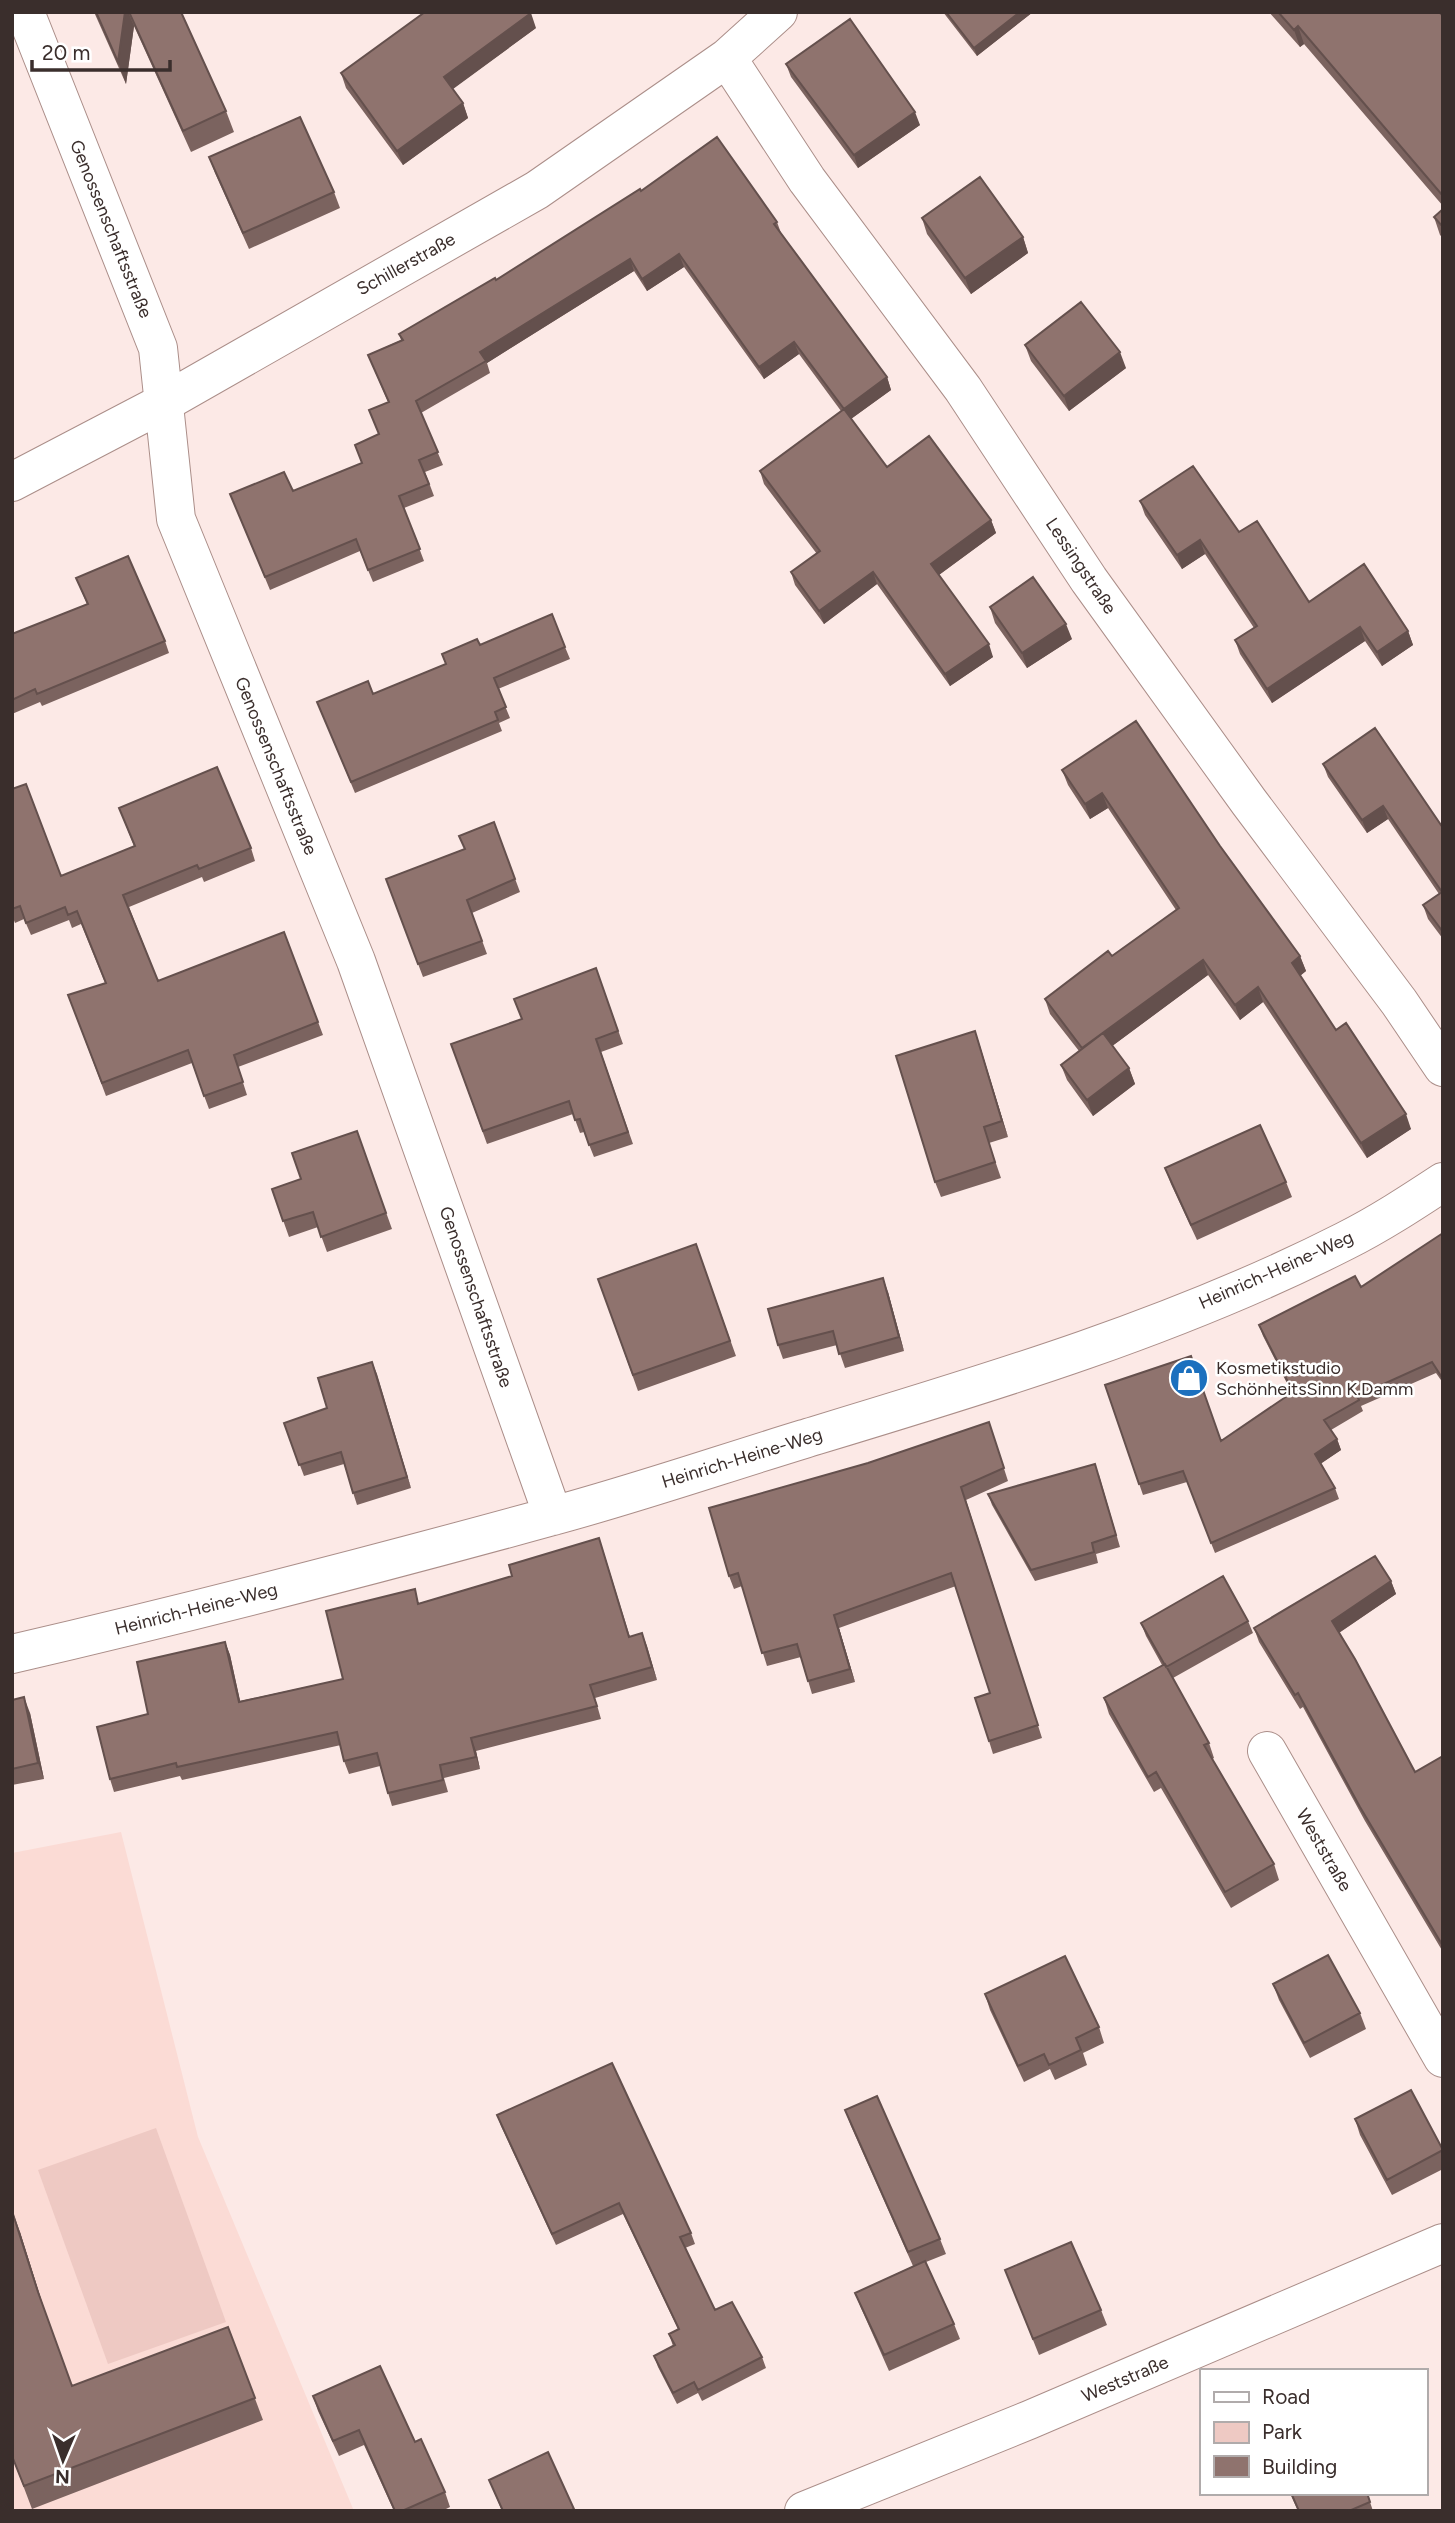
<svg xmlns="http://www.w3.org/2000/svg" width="1455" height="2523" font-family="Figtree,sans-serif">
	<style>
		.built { fill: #fbdbd5 }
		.green { fill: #eec9c3 }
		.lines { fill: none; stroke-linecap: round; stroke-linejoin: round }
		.minor-casing { stroke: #ab8e89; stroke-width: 40 }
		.minor { stroke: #fff; stroke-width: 38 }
		.wall { fill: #7b635f }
		.shaded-wall { fill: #64504d }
		.building { fill: #8f736e; stroke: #64504d; stroke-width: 2 }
		.labels { text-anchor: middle; stroke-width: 5; stroke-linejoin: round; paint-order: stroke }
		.street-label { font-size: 18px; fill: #3a2e2c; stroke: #fff }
		.poi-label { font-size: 18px; fill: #3a2e2c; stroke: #fff; text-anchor: start }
	</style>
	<rect width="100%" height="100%" fill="#fce9e6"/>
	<path class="built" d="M121,1832L198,2137L354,2511H12V1853Z"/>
	<path class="green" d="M156,2128L226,2322L108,2364L38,2170Z"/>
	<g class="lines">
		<g class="minor-casing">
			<path id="minor" d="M25,12L158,348L176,519L356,961L553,1516
				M727,58L807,180L963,389L1089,580L1249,802L1399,1002L1443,1067
				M12,482L165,402L537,190L727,58L778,12
				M12,1654C192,1612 371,1566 549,1517C635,1494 719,1465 804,1439C986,1384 1174,1328 1345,1241C1379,1224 1411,1203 1443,1182
				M1267,1751L1443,2058
				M804,2511L1029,2420L1443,2243"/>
		</g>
		<use href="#minor" class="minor"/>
	</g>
	<path class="wall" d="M94,12H181L226,111L234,132L191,152L134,26L126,84Z
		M943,12H1033L977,56Z
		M1269,12H1439L1443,16V206L1304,44L1300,47Z
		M536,28L452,89L463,103L468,118L403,165L346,88L341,73Z
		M786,64L920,125L858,168L791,77Z
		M209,157L334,192L340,208L249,249L215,173Z
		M641,191L777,222L781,233L887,377L891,390L851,419L887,467L991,520L996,533L939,575L993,657L950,686L877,584L824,624L795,585L791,572L817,554L764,484L760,471L841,411L799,354L764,379L684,267L647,291L634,271L487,363L490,373L421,413L443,465L425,472L434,496L404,508L424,561L373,582L360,551L270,590L230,494L293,491L362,463L355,445L379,434L369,410L388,402L368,355L401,340L399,334L496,280Z
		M1443,209V238L1440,235L1434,217Z
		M922,218L1023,237L1028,253L971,294L927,234Z
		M1025,345L1126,368L1069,411L1031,361Z
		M1140,501L1239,532L1309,602L1408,631L1413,645L1382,666L1365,641L1272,703L1240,654L1235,640L1254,628L1205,554L1182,569L1145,515Z
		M76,578L165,641L169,653L42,706L40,702L12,714V634L87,604Z
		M990,607L1072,639L1027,668L995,623Z
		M480,645L565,647L570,659L498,689L510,718L499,723L502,731L355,793L317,702L373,694L445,664Z
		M1323,764L1443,828V939L1428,919L1423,905L1439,894L1388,819L1367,833L1328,777Z
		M1062,770L1220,846L1300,956L1306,971L1300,976L1336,1030L1411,1129L1367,1158L1263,1002L1240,1020L1208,975L1112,1046L1129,1068L1135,1084L1093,1116L1067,1080L1061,1065L1079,1051L1050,1014L1045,999L1112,956L1176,910L1108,808L1090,819L1068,785Z
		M12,789L61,876L134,846L119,808L251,848L255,861L204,882L202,877L129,907L158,981L284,932L323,1035L238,1067L247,1095L209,1109L192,1063L106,1096L68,995L105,983L81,924L72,928L69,920L31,935L24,919L15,923L12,915Z
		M494,822L520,892L472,913L487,954L423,977L386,879L464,849Z
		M596,968L623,1044L601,1052L633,1144L594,1157L584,1132L580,1133L573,1114L487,1144L451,1044L522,1019Z
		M975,1031L1008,1137L989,1143L1001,1178L941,1197L935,1182Z
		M357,1131L392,1229L327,1252L318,1227L289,1237L272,1189L301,1179Z
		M1165,1168L1286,1182L1292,1197L1197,1240L1171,1184Z
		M1443,1233V1383L1436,1373L1361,1406L1363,1411L1331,1430L1337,1439L1341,1450L1321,1463L1335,1488L1339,1499L1215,1553L1187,1482L1143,1495L1105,1385L1221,1441L1292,1393L1263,1336L1259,1325L1361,1287Z
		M696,1244L736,1356L638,1391L598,1279Z
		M888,1292L904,1351L845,1368L837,1345L783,1359L778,1345Z
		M372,1362L411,1488L357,1505L344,1464L304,1476L284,1423L327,1408Z
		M989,1422L1008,1481L966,1500L1042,1738L993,1754L989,1741L990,1693L956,1586L839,1628L855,1682L812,1694L801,1657L767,1666L742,1586L734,1589L729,1576L868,1463Z
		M1099,1475L1120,1547L1096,1554L1098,1563L1035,1581L992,1505L988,1494Z
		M603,1550L630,1637L642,1633L657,1680L595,1698L601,1719L476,1751L480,1769L444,1778L448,1792L392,1806L380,1766L349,1774L344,1761L341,1745L182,1780L180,1776L114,1792L110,1779L148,1714L225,1642L230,1655L240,1701L343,1679L420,1603Z
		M1391,1581L1396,1594L1339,1633L1415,1772L1443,1756V1952L1365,1821L1303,1707L1300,1709L1259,1642L1254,1628Z
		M1248,1621L1253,1633L1173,1678L1209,1743L1214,1758L1212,1759L1274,1864L1279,1880L1231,1908L1161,1788L1154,1792L1109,1714L1104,1698L1162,1665L1146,1636L1141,1623Z
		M12,1700L30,1713L44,1779L12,1785Z
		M1273,1984L1360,2013L1366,2029L1310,2058L1279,2000Z
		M985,1994L1099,2027L1104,2043L1083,2053L1087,2065L1055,2080L1050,2069L1024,2082L990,2010Z
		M845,2110L940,2239L946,2254L926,2262L954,2324L960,2339L889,2371L861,2308L855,2293L913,2266L851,2126Z
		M497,2115L691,2233L695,2244L685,2248L715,2310L762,2357L766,2368L702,2401L698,2393L677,2404L658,2367L654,2356L673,2346L669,2334L678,2329L623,2214L556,2245L501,2126Z
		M1355,2119L1443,2150V2169L1392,2195L1360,2135Z
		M20,2232L46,2315L72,2386L228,2327L263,2420L32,2509L12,2456Z
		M1005,2270L1101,2310L1107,2325L1039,2355Z
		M313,2396L415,2442L445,2492L450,2507L442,2511H394L364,2445L339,2456L318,2411Z
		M548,2452L575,2511H502L489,2480Z
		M1290,2493H1367L1373,2511H1298Z"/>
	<path class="shaded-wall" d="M125,12H128L134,26L126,84L118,62Z
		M1020,12H1033L977,56L974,48Z
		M531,13L536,28L449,92L444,77Z
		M1298,26L1304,44L1300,47L1294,30Z
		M463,103L468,118L403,165L397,151Z
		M915,112L920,125L858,168L854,155Z
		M1023,237L1028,253L971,294L965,278Z
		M679,254L684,267L647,291L642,279Z
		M630,259L634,271L487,363L480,352Z
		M794,342L799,354L764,379L759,367Z
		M1120,352L1126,368L1069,411L1064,396Z
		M887,377L891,390L848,421L844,409Z
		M991,520L996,533L936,577L931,564Z
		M1200,540L1205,554L1182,569L1177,555Z
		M873,572L877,584L824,624L819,611Z
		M1066,624L1072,639L1027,668L1022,653Z
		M1360,627L1365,641L1272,703L1267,689Z
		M1408,631L1413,645L1382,666L1377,652Z
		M989,644L993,657L950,686L945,674Z
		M1102,793L1108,808L1090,819L1085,804Z
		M1383,806L1388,819L1367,833L1362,820Z
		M1300,956L1306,971L1297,978L1292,963Z
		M1203,960L1208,975L1088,1064L1082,1049Z
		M1258,987L1263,1002L1240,1020L1235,1005Z
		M975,1031L980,1046L1008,1137L1002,1121Z
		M1129,1068L1135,1084L1093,1116L1087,1100Z
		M1406,1114L1411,1129L1367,1158L1361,1143Z
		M883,1278L888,1292L904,1351L899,1337Z
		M372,1362L377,1374L411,1488L407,1477Z
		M1337,1439L1341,1450L1319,1465L1315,1454Z
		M1391,1581L1396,1594L1337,1634L1332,1621Z
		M834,1615L839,1628L855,1682L850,1669Z
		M642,1633L647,1646L657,1680L652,1667Z
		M225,1642L230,1655L243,1714L239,1702Z
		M24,1697L30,1713L44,1779L38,1763Z
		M471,1738L476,1751L480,1769L476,1757Z
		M12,2210L20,2232L46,2315L38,2292Z"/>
	<path class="building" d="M96,12H125L118,62Z
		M129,12H181L226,111L183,131Z
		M425,12L531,13L444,77L463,103L397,151L341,73Z
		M946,12H1020L974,48Z
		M1278,12H1439L1443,16V196L1298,26L1294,30Z
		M850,19L915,112L854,155L786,64Z
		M300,117L334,192L243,233L209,157Z
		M717,137L777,222L774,224L887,377L844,409L887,467L929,436L991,520L931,564L989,644L945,674L873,572L819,611L791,572L820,551L760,471L844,409L794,342L759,367L679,254L642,279L630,259L480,352L486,361L416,401L438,452L419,460L429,484L399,496L420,549L368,570L356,539L265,577L230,494L284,472L293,491L362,463L355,445L379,434L369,410L389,402L368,355L403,340L399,334L495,278L496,280L640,189L641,191Z
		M980,177L1023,237L965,278L922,218Z
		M1443,209V227L1434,217Z
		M1081,302L1120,352L1064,396L1025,345Z
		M1193,466L1239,532L1257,521L1309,602L1364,564L1408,631L1377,652L1360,627L1267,689L1235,640L1257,626L1200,540L1177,555L1140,501Z
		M128,556L165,641L37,694L35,689L12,700V634L88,604L76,578Z
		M1033,577L1066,624L1022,653L990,607Z
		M552,614L565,647L494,678L506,707L495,712L498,720L351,782L317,702L368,681L373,694L446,664L442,654L477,639L480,645Z
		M1136,721L1220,846L1300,956L1292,963L1336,1030L1346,1023L1406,1114L1361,1143L1258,987L1235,1005L1203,960L1082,1048L1045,999L1108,951L1112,956L1179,908L1102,793L1085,804L1062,770Z
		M1375,728L1443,828V932L1423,905L1442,892L1383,806L1362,820L1323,764Z
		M217,767L251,848L199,869L197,865L123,895L158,981L284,932L318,1022L234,1055L243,1082L204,1096L188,1050L102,1083L68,995L106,983L77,911L68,915L65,907L26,923L20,906L12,909V789L26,784L61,876L135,846L119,808Z
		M494,822L515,879L467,900L482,941L418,964L386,879L465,849L459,836Z
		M596,968L618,1031L596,1039L628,1132L589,1145L580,1119L575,1120L569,1101L483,1131L451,1044L522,1019L514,999Z
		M975,1031L1002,1121L984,1127L995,1162L935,1182L896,1056Z
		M1103,1033L1129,1068L1087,1100L1061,1065Z
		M1260,1125L1286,1182L1191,1225L1165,1168Z
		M357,1131L386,1213L321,1237L313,1212L283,1221L272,1189L301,1179L292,1153Z
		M1443,1233V1379L1432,1362L1357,1396L1359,1400L1324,1420L1337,1439L1315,1454L1335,1488L1211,1543L1183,1471L1139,1484L1105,1385L1191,1356L1221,1441L1293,1392L1259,1325L1355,1276L1361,1287Z
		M696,1244L730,1341L633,1375L598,1279Z
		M883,1278L899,1337L839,1354L833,1331L778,1345L768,1309Z
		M372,1362L407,1477L353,1493L341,1452L299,1465L284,1423L327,1408L318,1378Z
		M989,1422L1004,1468L961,1487L1038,1725L989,1741L975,1698L990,1693L951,1573L834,1615L850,1669L808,1681L797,1644L762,1653L738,1573L729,1576L709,1508L868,1463Z
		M1095,1464L1116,1535L1092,1543L1094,1552L1031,1570L988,1494Z
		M599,1538L629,1637L642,1633L652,1667L590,1685L597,1706L471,1738L476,1757L440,1765L443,1780L388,1793L377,1753L344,1761L337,1732L177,1767L176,1763L110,1779L97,1727L148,1714L137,1662L225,1642L239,1702L343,1679L326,1611L415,1589L418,1604L512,1576L509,1565Z
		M1375,1556L1391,1581L1332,1621L1355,1659L1415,1772L1443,1756V1946L1360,1807L1298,1693L1295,1695L1254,1628Z
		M1223,1576L1248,1621L1166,1667L1141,1623Z
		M1165,1664L1209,1743L1204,1745L1274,1864L1225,1892L1156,1772L1148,1777L1104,1698Z
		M24,1697L38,1763L12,1769V1700Z
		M1328,1955L1360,2013L1304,2043L1273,1984Z
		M1065,1956L1099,2027L1076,2038L1081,2050L1049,2065L1044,2054L1018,2066L985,1994Z
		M612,2063L691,2233L680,2237L715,2310L732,2302L762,2357L698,2390L694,2382L673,2393L654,2356L675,2345L669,2334L679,2329L619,2203L552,2234L497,2115Z
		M1411,2090L1443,2150L1387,2180L1355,2119Z
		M877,2096L940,2239L908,2252L845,2110Z
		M12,2211L38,2292L72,2386L228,2327L255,2398L24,2486L12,2456Z
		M1071,2242L1101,2310L1033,2339L1005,2270Z
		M925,2261L954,2324L884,2355L855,2293Z
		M380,2366L415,2442L421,2439L445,2492L402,2511H395L359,2430L333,2441L313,2396Z
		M548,2452L574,2509L570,2511H503L489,2480Z
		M1291,2493H1367L1370,2502L1349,2511H1299Z"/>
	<defs>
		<g id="shop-disc" transform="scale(2.0125)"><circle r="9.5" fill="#1c70be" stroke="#fff"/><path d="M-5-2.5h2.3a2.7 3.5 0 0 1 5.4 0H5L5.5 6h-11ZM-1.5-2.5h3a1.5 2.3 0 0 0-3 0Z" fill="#fff"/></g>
	</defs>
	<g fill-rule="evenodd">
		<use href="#shop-disc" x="1189" y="1378"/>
	</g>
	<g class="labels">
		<g class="street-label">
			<text transform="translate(111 229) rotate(68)" y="6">Genossenschaftsstraße</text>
			<text transform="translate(406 264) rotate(-29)" y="6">Schillerstraße</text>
			<text transform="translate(1081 566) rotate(56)" y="6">Lessingstraße</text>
			<text transform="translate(276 766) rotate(68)" y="6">Genossenschaftsstraße</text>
			<text transform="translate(1276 1270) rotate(-24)" y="6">Heinrich-Heine-Weg</text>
			<text transform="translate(476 1297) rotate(71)" y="6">Genossenschaftsstraße</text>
			<text transform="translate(742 1458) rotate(-17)" y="6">Heinrich-Heine-Weg</text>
			<text transform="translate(196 1609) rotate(-14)" y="6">Heinrich-Heine-Weg</text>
			<text transform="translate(1324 1850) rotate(60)" y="6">Weststraße</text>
			<text transform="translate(1125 2379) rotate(-23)" y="6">Weststraße</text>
		</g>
		<g class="poi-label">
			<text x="1216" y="1374">Kosmetikstudio<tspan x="1216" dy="21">SchönheitsSinn K.Damm</tspan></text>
		</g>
	</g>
	<rect width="1455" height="2523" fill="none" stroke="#3a2e2c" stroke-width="28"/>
	<rect x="1200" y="2369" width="228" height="126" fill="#ffffff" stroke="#b0abab" stroke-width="2"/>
	<rect x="1214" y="2392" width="35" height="10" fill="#ffffff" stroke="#b0abab" stroke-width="2"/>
	<text x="1262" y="2404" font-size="21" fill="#3a2e2c">Road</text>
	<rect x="1214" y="2422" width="35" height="21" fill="#eec9c3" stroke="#b0abab" stroke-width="2"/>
	<text x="1262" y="2439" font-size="21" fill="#3a2e2c">Park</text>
	<rect x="1214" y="2456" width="35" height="21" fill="#8f736e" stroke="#b0abab" stroke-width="2"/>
	<text x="1262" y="2474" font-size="21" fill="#3a2e2c">Building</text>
	<g transform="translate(63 2460) rotate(182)" stroke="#ffffff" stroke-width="5" paint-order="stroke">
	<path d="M0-5L12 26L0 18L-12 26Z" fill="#3a2e2c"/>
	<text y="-10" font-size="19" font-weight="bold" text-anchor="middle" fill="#3a2e2c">N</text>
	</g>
	<path d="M32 60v10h138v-10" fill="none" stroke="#3a2e2c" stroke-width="3.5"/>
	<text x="42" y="60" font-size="21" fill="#3a2e2c" stroke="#ffffff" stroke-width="5" paint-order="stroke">20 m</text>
</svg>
